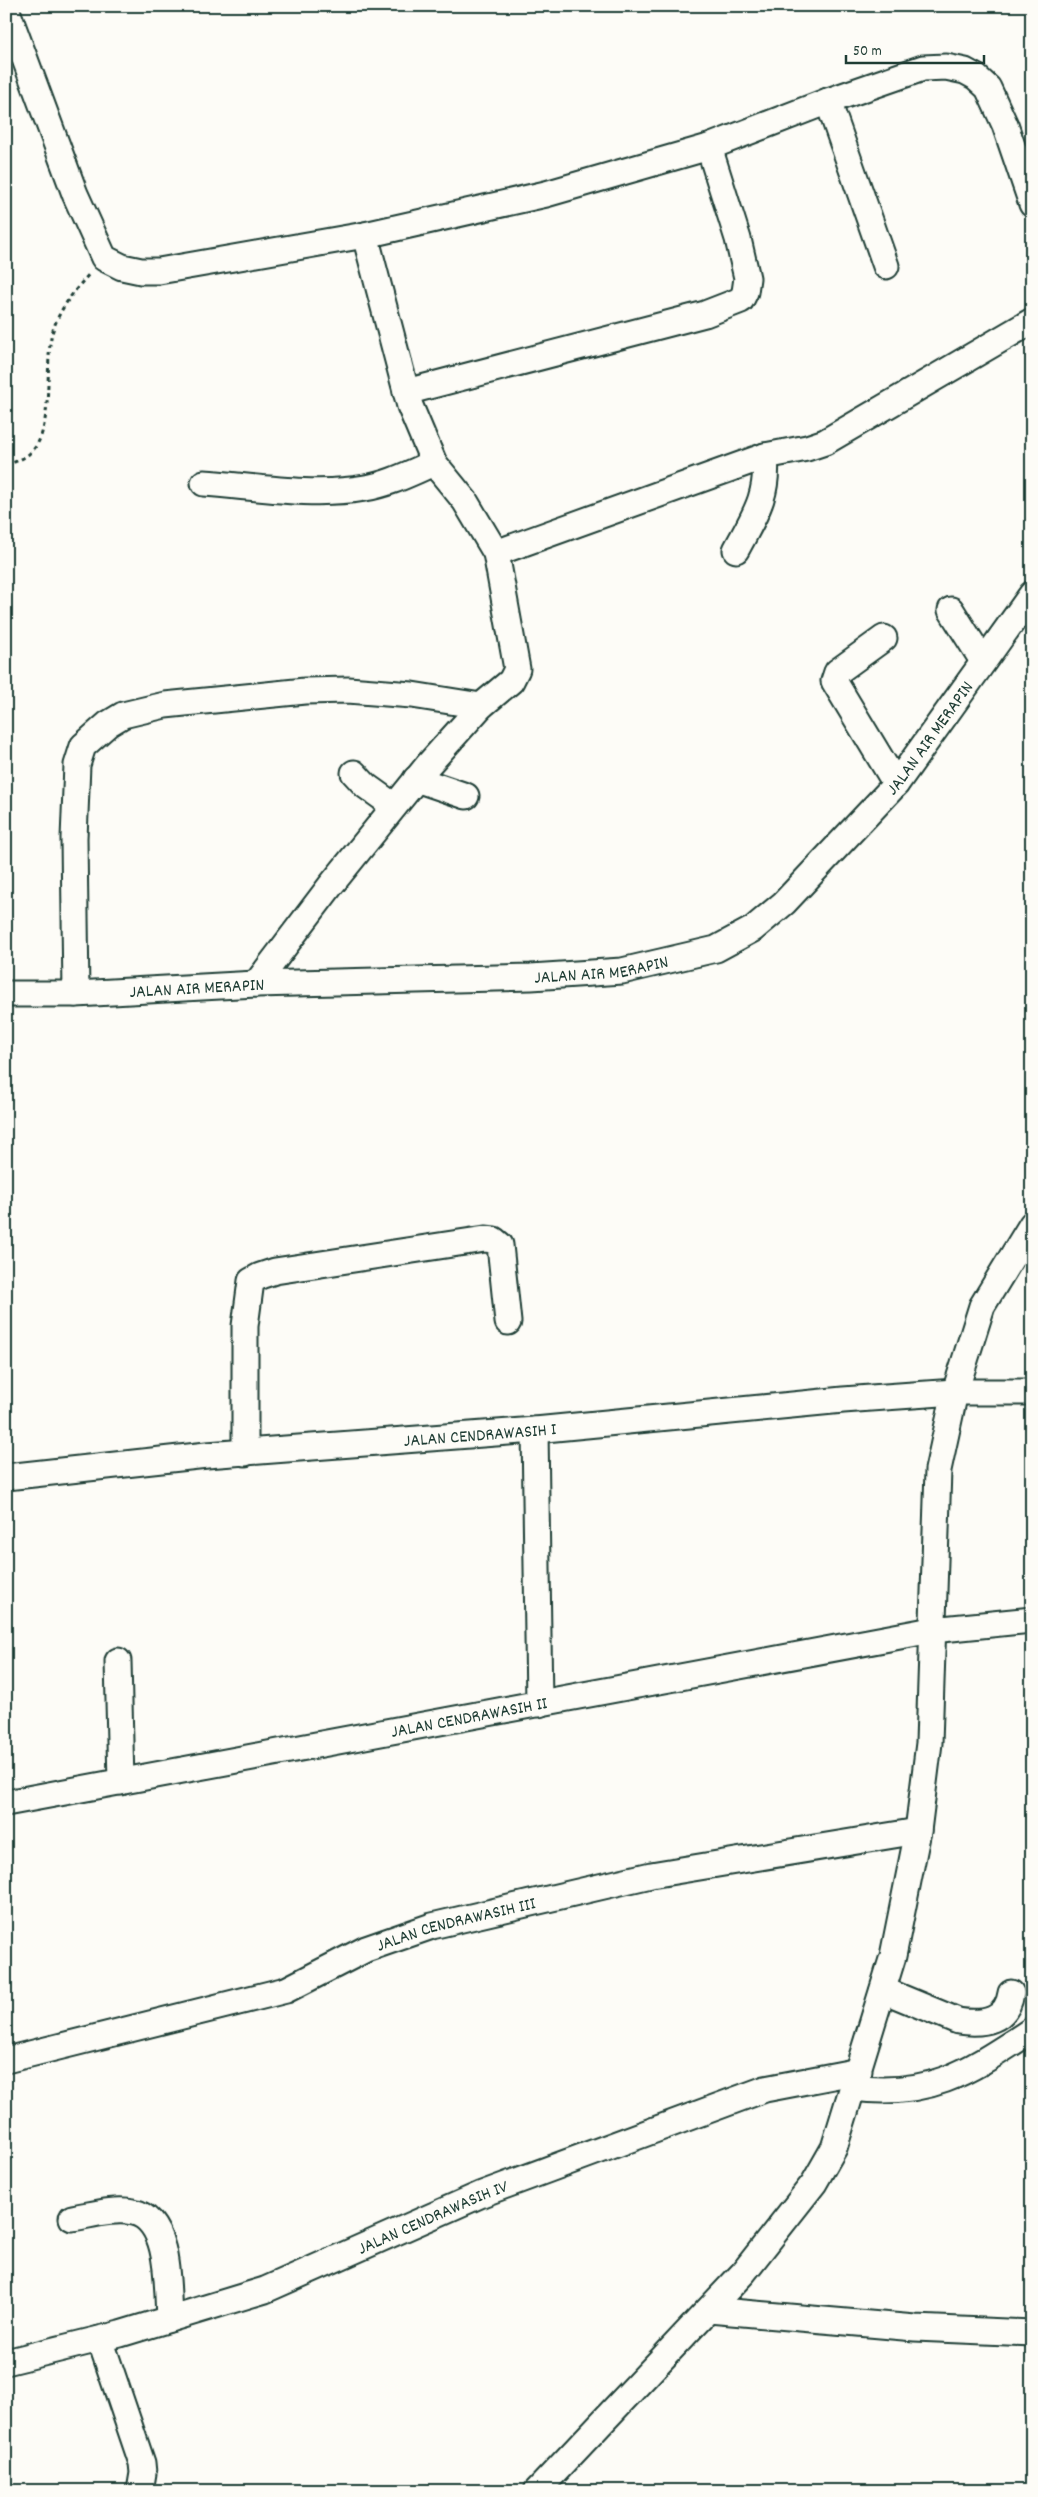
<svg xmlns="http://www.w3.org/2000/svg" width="1038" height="2497" font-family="Dekko,sans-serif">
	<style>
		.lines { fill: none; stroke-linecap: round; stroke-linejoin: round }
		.minor-casing { stroke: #1f3d34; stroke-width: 29 }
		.path { stroke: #1f3d34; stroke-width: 3; stroke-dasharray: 4 4; stroke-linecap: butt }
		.minor { stroke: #fdfcf7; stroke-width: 25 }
		.labels { text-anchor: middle; stroke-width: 4; stroke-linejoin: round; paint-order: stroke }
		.street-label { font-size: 18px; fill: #1f3d34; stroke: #fdfcf7 }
	</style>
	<rect width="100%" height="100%" fill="#fdfcf7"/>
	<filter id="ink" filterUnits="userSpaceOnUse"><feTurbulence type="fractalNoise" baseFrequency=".02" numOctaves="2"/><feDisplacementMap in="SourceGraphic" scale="10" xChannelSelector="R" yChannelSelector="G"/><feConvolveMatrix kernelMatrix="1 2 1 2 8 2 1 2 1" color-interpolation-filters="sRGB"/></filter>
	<g filter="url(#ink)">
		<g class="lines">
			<g class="minor-casing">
				<g id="minor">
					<path d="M6,8L75,194L104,258L122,267L141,271H159L365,235L546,194L709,147L828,101L923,68L946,67L965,71L976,77L988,88L1005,125L1032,204"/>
					<path d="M828,101L886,266"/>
					<path d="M406,392L705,314L741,300L745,292L747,278L738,239L709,147"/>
					<path d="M204,483C257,487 313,497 365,488C390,484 412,472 434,463"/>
					<path d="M736,550C754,516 769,496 765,456"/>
					<path d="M496,553L765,456L807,448L825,442L1032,321"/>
					<path d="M951,610L983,661"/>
					<path d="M884,638L837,672L834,681L896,784"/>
					<path d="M354,773L366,786L394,806"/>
					<path d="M416,779L466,796"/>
					<path d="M256,984L331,885L428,765L481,706L511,681L517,669L496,553L465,501L434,463L410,406L365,235"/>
					<path id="s1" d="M6,994H76L256,984L531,977L622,971L716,949L753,929L784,903L896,784L1032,594"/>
					<path d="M76,994L74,838L77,765L83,746L108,724L123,715L165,705L305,691L348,690L412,695L481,706"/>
					<path d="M535,1430L539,1704"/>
					<path d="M245,1453V1326L251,1281L260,1276L275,1271L485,1239L494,1240L500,1245L508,1322"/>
					<path id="s2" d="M6,1477L207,1455L535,1430L843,1400L955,1392H1032"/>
					<path d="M118,1661L121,1782"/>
					<path id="s3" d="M6,1803L932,1630L1032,1620"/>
					<path d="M883,1990L958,2021C984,2025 1007,2021 1011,1993"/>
					<path id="s4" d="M6,2060L286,1990L366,1949L432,1926L651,1875L918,1831"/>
					<path d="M853,2088C932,2098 969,2071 1032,2030"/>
					<path d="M72,2218C91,2215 114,2208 133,2212C171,2220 167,2290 169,2319"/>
					<path d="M709,2310L915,2328L1032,2333"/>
					<path d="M100,2339L142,2463L143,2473L140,2491"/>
					<path id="s5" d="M6,2362L120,2334L265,2290L482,2194L765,2089L859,2071"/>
					<path d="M537,2491L743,2273L814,2183L834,2148L893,1956L918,1831L929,1743L938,1470L955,1392L982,1306L1032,1224"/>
				</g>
			</g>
			<path class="path" d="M6,465C14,462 24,459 30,453C54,433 45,368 51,338C56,313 73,292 90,273"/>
			<use href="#minor" class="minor"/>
		</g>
	</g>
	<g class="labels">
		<g class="street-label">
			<text dy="6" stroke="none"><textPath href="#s1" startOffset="1016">JALAN AIR MERAPIN</textPath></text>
			<text dy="6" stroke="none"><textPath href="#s1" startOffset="596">JALAN AIR MERAPIN</textPath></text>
			<text dy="6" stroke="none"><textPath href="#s1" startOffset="191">JALAN AIR MERAPIN</textPath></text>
			<text dy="6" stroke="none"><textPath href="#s2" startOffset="476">JALAN CENDRAWASIH I</textPath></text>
			<text dy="6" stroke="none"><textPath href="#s3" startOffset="471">JALAN CENDRAWASIH II</textPath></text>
			<text dy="6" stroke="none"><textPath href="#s4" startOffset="472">JALAN CENDRAWASIH III</textPath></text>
			<text dy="6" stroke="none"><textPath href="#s5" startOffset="452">JALAN CENDRAWASIH IV</textPath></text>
		</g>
	</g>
	<rect width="1038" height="2497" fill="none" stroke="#fdfcf7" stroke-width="25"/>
	<rect x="12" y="12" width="1013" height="2472" fill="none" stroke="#1f3d34" stroke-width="2" filter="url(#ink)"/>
	<path d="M846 55v8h138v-8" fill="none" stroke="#1f3d34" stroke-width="2.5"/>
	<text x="853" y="55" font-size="15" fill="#1f3d34" stroke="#fdfcf7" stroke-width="4" paint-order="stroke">50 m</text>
</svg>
